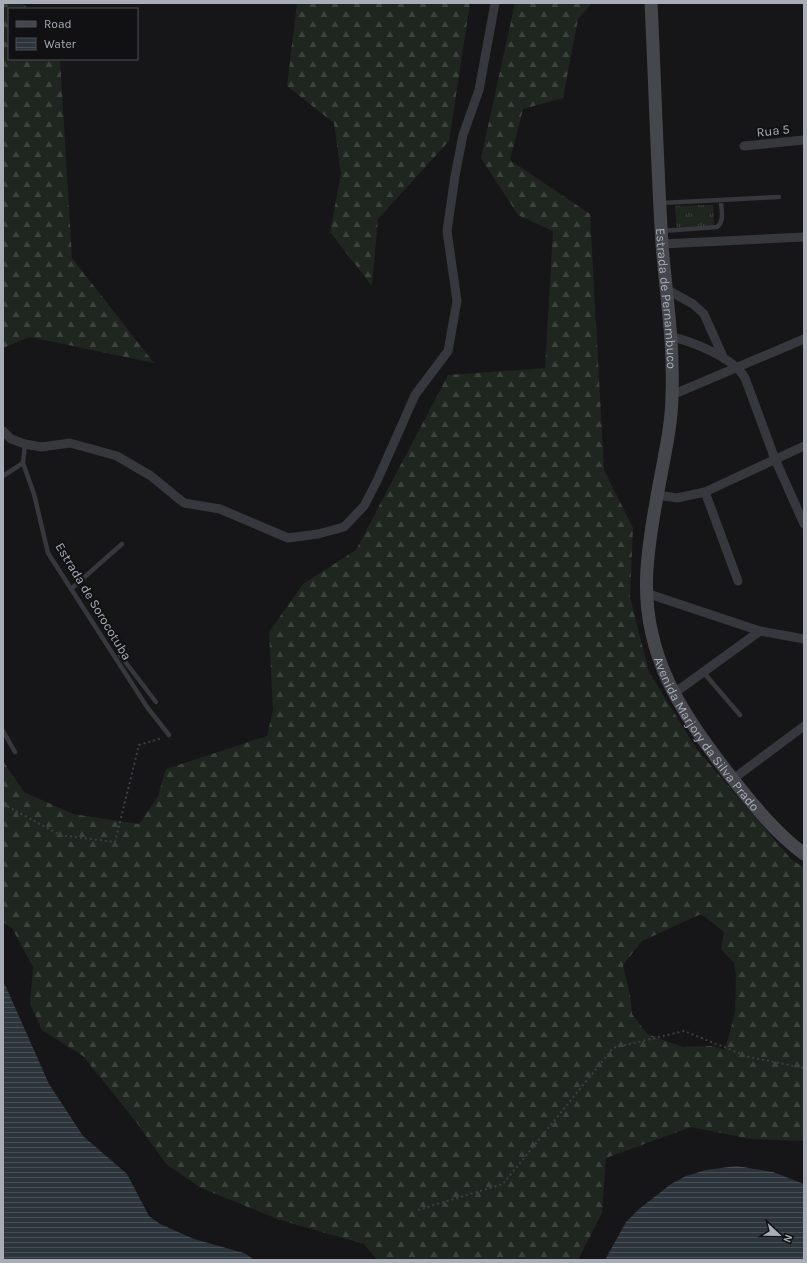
<svg xmlns="http://www.w3.org/2000/svg" width="807" height="1263" font-family="Karla,sans-serif">
	<style>
		.grass { fill: url(#grass-tufts) }
		.forest { fill: url(#forest-firs); fill-rule: evenodd }
		.water { fill: url(#water-rules) }
		.lines { fill: none; stroke-linecap: round; stroke-linejoin: round }
		.path { stroke: #3d3f44; stroke-width: 2; stroke-dasharray: 2 3; stroke-linecap: butt }
		.lane { stroke: #37383d; stroke-width: 4.5 }
		.street { stroke: #37383d; stroke-width: 9 }
		.secondary { stroke: #45474d; stroke-width: 13 }
		.labels { text-anchor: middle; stroke-width: 4; stroke-linejoin: round; paint-order: stroke }
		.street-label { font-size: 13px; fill: #a8adb8; stroke: #111113 }
	</style>
	<defs>
		<pattern id="grass-tufts" width="24" height="20" patternUnits="userSpaceOnUse"><rect width="24" height="20" fill="#1e261f"/><path d="M3 7l-1-3M5 7V3M7 7l1-3M15 17l-1-3M17 17v-4M19 17l1-3" fill="none" stroke="#3c433d"/></pattern>
		<pattern id="forest-firs" width="22" height="20" patternUnits="userSpaceOnUse"><rect width="22" height="20" fill="#1e261f"/><path d="M5 1l3.5 6h-7zM16 11l3.5 6h-7z" fill="#3c433d"/></pattern>
		<pattern id="water-rules" width="6" height="5" patternUnits="userSpaceOnUse"><rect width="6" height="5" fill="#2c353c"/><path d="M0 2.5h6" fill="none" stroke="#485056"/></pattern>
	</defs>
	<rect width="100%" height="100%" fill="#161618"/>
	<path class="grass" d="M713,205L714,226L677,229L675,206Z"/>
	<path class="forest" d="M3,3H22L28,9H9V59H60L72,258L154,363L30,337L3,348Z
		M297,3H470L449,141L378,219L372,286L330,232L341,174L334,123L287,86Z
		M515,3H592L578,19L563,98L523,109L510,160L590,214L604,470L633,528L630,597L649,672L696,748L791,859L804,868V1141L751,1139L691,1127L606,1158L602,1213L578,1260H377L364,1244L280,1220L201,1188L166,1164L137,1123L83,1056L42,1030L30,1004L33,967L12,928L3,922V761L24,792L73,814L139,824L158,796L166,769L267,736L273,710L269,632L303,584L356,550L448,375L545,368L553,231L518,215L481,158ZM701,914L724,932L721,949L734,963L736,976L735,1013L725,1050L712,1046L683,1047L647,1034L632,1014L630,995L623,965L642,941Z"/>
	<path class="water" d="M3,983L6,987L49,1084L83,1136L127,1174L149,1216L160,1224L194,1239L244,1253L255,1260H3Z
		M737,1166L773,1172L804,1184V1260H605L626,1222L639,1209L671,1184L686,1176L706,1170Z"/>
	<g class="lines">
		<path class="path" d="M3,804L60,835L115,842L139,745L162,738
			M418,1210L503,1184L613,1048L684,1031L749,1057L804,1068"/>
		<path class="lane" d="M661,203L779,197
			M663,231L717,227C725,221 721,209 721,201
			M25,444L23,463L34,494L48,553L147,707L169,735
			M3,476L23,463
			M71,589L122,544
			M120,655L156,702
			M704,673L740,715
			M3,731L15,752"/>
		<path class="street" d="M744,146L804,140
			M662,244L804,237
			M666,289L693,304L704,314L724,359
			M671,337C692,341 734,358 745,378L775,459L804,524
			M672,395L804,339
			M3,431L11,439L25,444L41,447L70,443L117,456L151,476L184,503L220,509L288,538L318,534L344,527L364,506L377,481L415,395L448,351L457,301L447,231L455,176L463,135L479,90L495,3
			M705,492L738,581
			M657,495L677,498L705,492L804,446
			M646,593L760,631L804,639
			M673,694L760,631
			M733,779L804,726"/>
		<path class="secondary" id="s1" d="M651,3C655,83 657,164 662,244C666,294 674,344 672,394C672,421 666,448 661,475C655,506 649,538 647,569C641,654 682,715 732,778C754,806 776,833 804,854"/>
	</g>
	<g class="labels">
		<g class="street-label">
			<text transform="translate(773 130) rotate(-6)" y="5">Rua 5</text>
			<text dy="5" stroke="none"><textPath href="#s1" startOffset="296">Estrada de Pernambuco</textPath></text>
			<text transform="translate(94 601) rotate(59)" y="5">Estrada de Sorocotuba</text>
			<text dy="5" stroke="none"><textPath href="#s1" startOffset="749">Avenida Marjory da Silva Prado</textPath></text>
		</g>
	</g>
	<rect width="807" height="1263" fill="none" stroke="#a8adb8" stroke-width="8"/>
	<rect x="8" y="8" width="130" height="52" fill="#111113" stroke="#4d4f55"/>
	<rect x="16" y="21" width="20" height="6" fill="#45474d" stroke="#4d4f55"/>
	<text x="44" y="28" font-size="12" fill="#a8adb8">Road</text>
	<rect x="16" y="38" width="20" height="12" fill="url(#water-rules)" stroke="#4d4f55"/>
	<text x="44" y="48" font-size="12" fill="#a8adb8">Water</text>
	<g transform="translate(779 1235) rotate(112)" stroke="#111113" stroke-width="3" paint-order="stroke">
	<path d="M0-3L7 15L0 10L-7 15Z" fill="#a8adb8"/>
	<text y="-6" font-size="11" font-weight="bold" text-anchor="middle" fill="#a8adb8">N</text>
	</g>
</svg>
